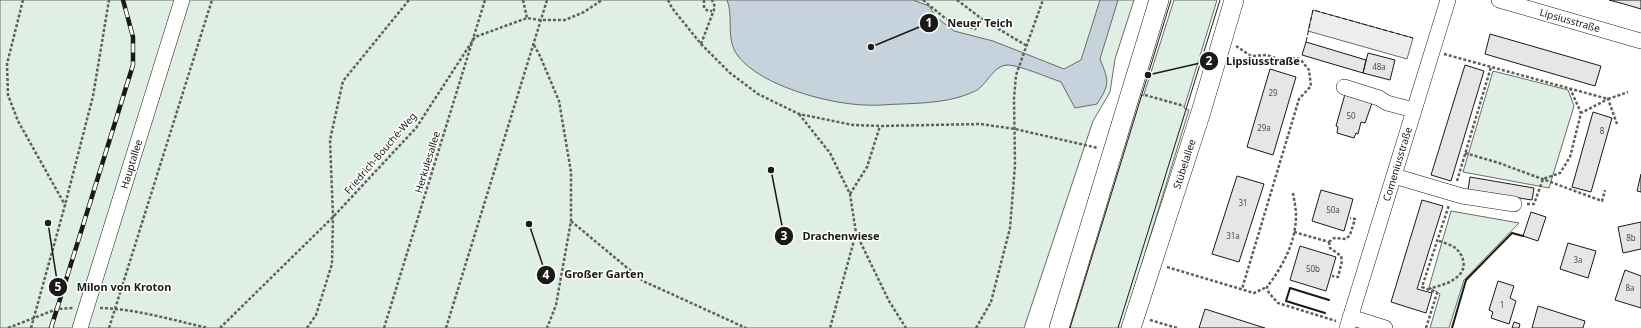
<svg xmlns="http://www.w3.org/2000/svg" width="1641" height="328" font-family="'Noto Sans',sans-serif">
	<style>
		.green { fill: #e0efe3; stroke: #6a6a6a }
		.parking { fill: #ededed; stroke: #6a6a6a }
		.water { fill: #c6d2dc; stroke: #6a6a6a }
		.building { fill: #e6e6e6; stroke: #1a1a1a }
		.lines { fill: none; stroke-linecap: round; stroke-linejoin: round }
		.minor-casing { stroke: #1a1a1a; stroke-width: 16 }
		.major-casing { stroke: #1a1a1a; stroke-width: 20 }
		.path { stroke: #5f5f5f; stroke-width: 2.5; stroke-dasharray: 3 2; stroke-linecap: butt }
		.minor { stroke: #fff; stroke-width: 15 }
		.major { stroke: #fff; stroke-width: 19 }
		.tram { stroke: #1a1a1a; stroke-width: 1 }
		.rail-casing { stroke: #1a1a1a; stroke-width: 4.5 }
		.rail { stroke: #fff; stroke-width: 3; stroke-dasharray: 9; stroke-linecap: butt }
		.fence { stroke: #1a1a1a; stroke-width: 1; stroke-dasharray: 5 2; stroke-linecap: butt }
		.wall { stroke: #1a1a1a; stroke-width: 2 }
		.labels { text-anchor: middle; stroke-width: 3; stroke-linejoin: round; paint-order: stroke }
		.number-label { font-size: 8px; fill: #4d4d4d }
		.street-label { font-size: 10px; fill: #1a1a1a; stroke: #fff }
		.leader { fill: none; stroke: #1a1a1a; stroke-width: 1.5 }
		.callout-dot { fill: #1a1a1a; stroke: #fff; stroke-width: 1.5 }
		.mark-label { font-size: 12px; text-anchor: middle; font-weight: bold; fill: #fff }
		.callout-label { font-size: 11px; text-anchor: middle; font-weight: bold; fill: #1a1a1a; stroke: #fff; stroke-width: 3; stroke-linejoin: round; paint-order: stroke }
	</style>
	<rect width="100%" height="100%" fill="#fff"/>
	<path class="green" d="M0,0H1134L1115,59L1110,92L1093,121L1024,328H0Z
		M1174,0H1217L1184,108L1189,110L1122,328H1066L1139,94L1143,96L1144,94Z
		M1493,71L1568,90L1574,106L1549,188L1463,172Z
		M1451,211L1519,223L1464,280L1449,328H1430L1440,294L1429,287Z"/>
	<path class="parking" d="M1313,10L1413,38L1407,59L1308,31Z"/>
	<path class="water" d="M727,0H913L929,6L936,17L954,31L993,41L1064,69L1081,60L1100,0H1118L1100,59C1109,81 1110,84 1097,104L1075,108L1061,82C1049,78 1019,65 1008,65C992,65 987,87 973,92C951,102 926,103 902,104C890,104 878,106 865,105C829,104 761,86 738,56C725,39 734,18 727,0Z"/>
	<path class="building" d="M1609,0H1641V9L1624,4Z
		M1490,34L1601,66L1595,86L1485,54Z
		M1306,42L1366,60L1363,73L1302,55Z
		M1368,53L1395,60L1390,80L1363,73Z
		M1465,65L1484,71L1451,181L1431,175Z
		M1270,69L1296,77L1273,155L1247,147Z
		M1345,94L1372,103L1365,123L1361,122L1358,134L1356,133L1354,138L1337,133L1338,127L1336,126Z
		M1593,112L1612,118L1591,192L1572,187Z
		M1641,174V192L1637,191Z
		M1237,176L1264,184L1239,262L1212,254Z
		M1470,177L1534,188L1532,200L1468,190Z
		M1321,190L1353,199L1344,231L1312,221Z
		M1422,200L1443,206L1417,289L1432,293L1426,313L1391,302Z
		M1531,212L1546,217L1538,241L1523,236Z
		M1641,222V249L1623,253L1618,227Z
		M1568,243L1596,251L1588,278L1560,269Z
		M1300,246L1336,257L1326,291L1290,280Z
		M1625,270L1641,276V308L1615,300Z
		M1498,281L1514,286L1510,298L1516,301L1509,324L1491,318L1493,312L1489,310Z
		M1538,306L1585,321L1583,328H1532Z
		M1205,309L1265,328H1199Z
		M1514,322L1520,324L1519,328H1512Z"/>
	<g class="lines">
		<g class="minor-casing">
			<path id="minor" d="M1499,0L1641,41
				M1344,87L1379,98L1387,103L1414,110
				M1394,176L1462,196L1514,204
				M1350,317L1385,328
				M80,328L182,0
				M1347,328L1448,0"/>
		</g>
		<g class="major-casing">
			<path id="major" d="M1059,328L1159,0
				M1131,328L1201,112L1234,0"/>
		</g>
		<path class="path" d="M23,0L7,64L8,95L18,121L65,205
			M523,0L527,18
			M668,0L672,8L701,44L730,73L758,94L799,114L853,125L880,126L981,124L1015,129L1098,148
			M704,0V8L708,11H712
			M923,0L946,19L975,29L982,19
			M957,0L982,19L1027,46
			M701,44L715,7L712,0
			M534,45L540,56L559,101L571,172V221L556,305L547,328
			M1236,46L1251,56L1267,55L1281,60L1297,58L1301,60L1309,70L1311,86L1299,99L1242,289
			M1444,54L1608,99L1628,92
			M1570,88L1581,113
			M1145,95L1184,106
			M799,114L830,153L850,194L856,233L830,328
			M1465,153L1499,163L1602,201L1605,190
			M1457,181L1491,67
			M1293,193C1294,200 1296,208 1296,215C1296,242 1283,266 1267,287L1269,293L1278,303L1336,321
			M850,194L867,167L880,126
			M1527,204H1534L1543,179L1560,173L1570,157L1581,113L1608,99L1617,124
			M571,221L643,281L746,328
			M1294,232L1329,242
			M856,233L889,301L906,328
			M1329,242L1330,248L1341,256L1342,261L1338,277L1332,276
			M1329,242L1334,238L1346,239L1350,235L1355,219L1350,218
			M1167,267L1254,293L1267,287
			M1428,289C1438,286 1449,284 1457,277C1468,269 1464,254 1454,247C1449,244 1442,242 1436,240
			M100,308C137,309 172,320 208,328
			M1150,320L1177,328
			M8,328L57,309L73,308
			M31,328L65,205L93,96L109,0
			M109,328L212,0
			M220,328L333,217L416,128L475,37L527,18L540,20H565L584,12L602,0
			M307,328L316,315L332,264L333,217L330,140L343,81L409,0
			M384,328L485,0
			M446,328L547,0
			M976,328L991,302L1010,228L1015,165L1014,99L1016,75L1043,0
			M1426,328L1437,293L1422,287L1449,205"/>
		<use href="#minor" class="minor"/>
		<use href="#major" class="major"/>
		<path class="tram" d="M1070,328L1171,0
			M1118,328L1220,0"/>
		<g class="rail-casing">
			<path id="rail" d="M51,328L133,65V37L123,0"/>
		</g>
		<use href="#rail" class="rail"/>
		<path class="fence" d="M1306,42L1313,10L1413,38"/>
		<path class="wall" d="M1325,313L1286,301L1290,288L1329,300
			M1452,328L1466,280L1512,233L1523,236"/>
	</g>
	<g class="labels">
		<g class="number-label">
			<text x="1379" y="70">48a</text>
			<text x="1273" y="96">29</text>
			<text x="1351" y="119">50</text>
			<text x="1264" y="131">29a</text>
			<text x="1602" y="134">8</text>
			<text x="1243" y="206">31</text>
			<text x="1333" y="213">50a</text>
			<text x="1233" y="239">31a</text>
			<text x="1631" y="241">8b</text>
			<text x="1578" y="263">3a</text>
			<text x="1313" y="272">50b</text>
			<text x="1630" y="291">8a</text>
			<text x="1502" y="308">1</text>
		</g>
		<g class="street-label">
			<text transform="translate(1570 20) rotate(16)" y="4">Lipsiusstraße</text>
			<text transform="translate(380 153) rotate(-49)" y="4">Friedrich-Bouché-Weg</text>
			<text transform="translate(427 162) rotate(-73)" y="4">Herkulesallee</text>
			<text transform="translate(131 164) rotate(-73)" y="4">Hauptallee</text>
			<text transform="translate(1184 164) rotate(-72)" y="4">Stübelallee</text>
			<text transform="translate(1397 164) rotate(-73)" y="4">Comeniusstraße</text>
		</g>
	</g>
	<path class="leader" d="M871 47L929 23M1148 75L1209 61M771 170L784 236M529 224L546 275M48 223L58 287"/>
	<g class="callout-dot">
		<circle cx="871" cy="47" r="4"/>
		<circle cx="1148" cy="75" r="4"/>
		<circle cx="771" cy="170" r="4"/>
		<circle cx="529" cy="224" r="4"/>
		<circle cx="48" cy="223" r="4"/>
		<circle cx="929" cy="23" r="10"/>
		<circle cx="1209" cy="61" r="10"/>
		<circle cx="784" cy="236" r="10"/>
		<circle cx="546" cy="275" r="10"/>
		<circle cx="58" cy="287" r="10"/>
	</g>
	<g class="mark-label">
		<text x="929" y="27">1</text>
		<text x="1209" y="65">2</text>
		<text x="784" y="240">3</text>
		<text x="546" y="279">4</text>
		<text x="58" y="291">5</text>
	</g>
	<g class="callout-label">
		<text x="980" y="27">Neuer Teich</text>
		<text x="1263" y="65">Lipsiusstraße</text>
		<text x="841" y="240">Drachenwiese</text>
		<text x="604" y="278">Großer Garten</text>
		<text x="124" y="291">Milon von Kroton</text>
	</g>
</svg>
